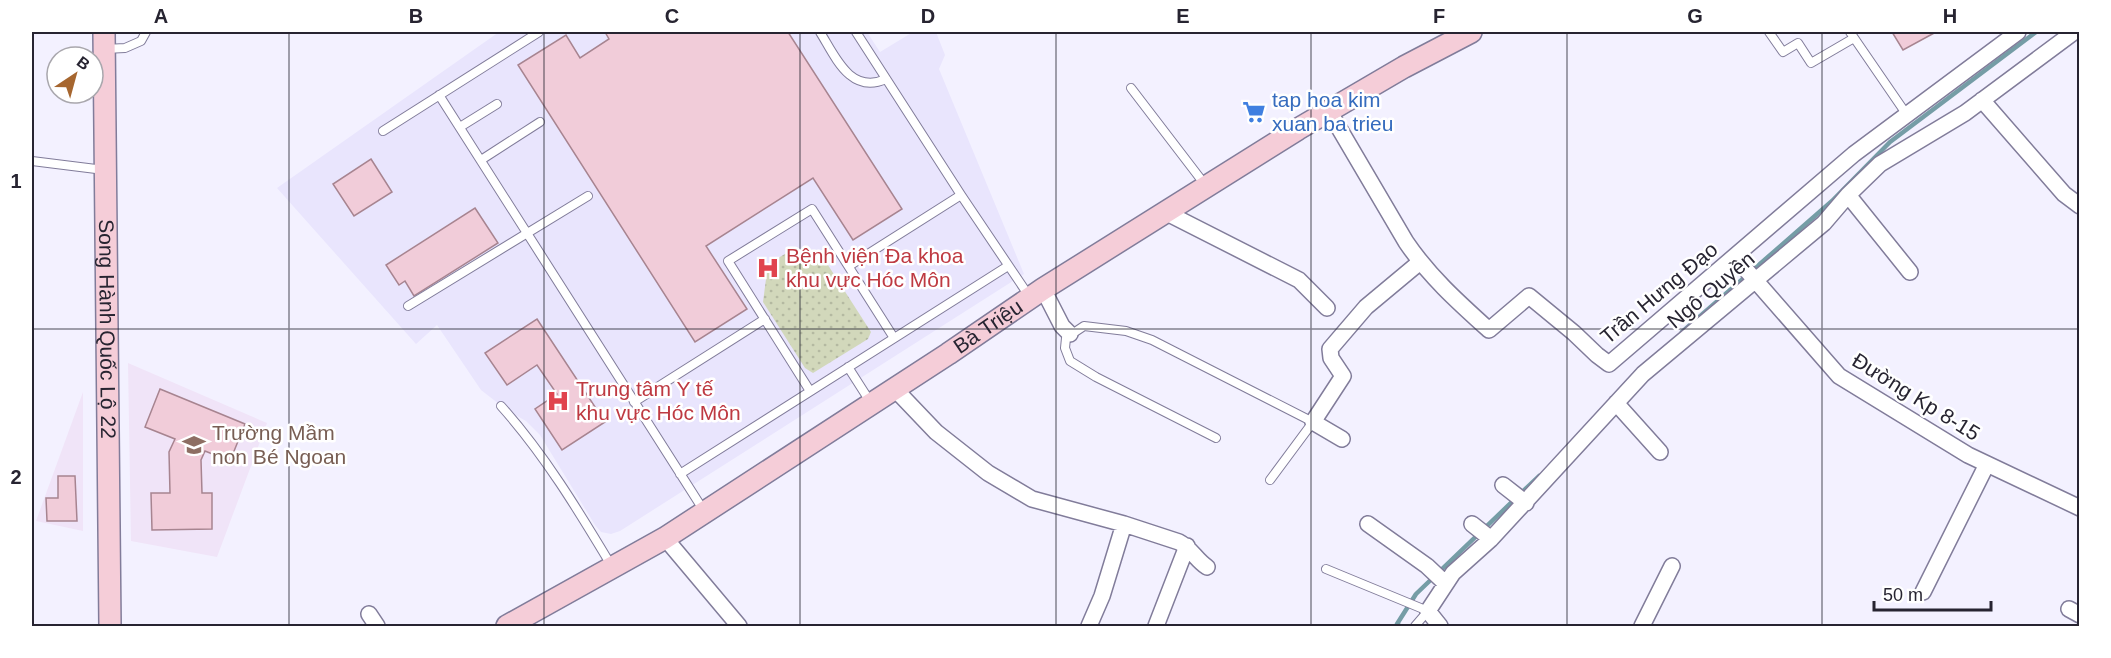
<svg xmlns="http://www.w3.org/2000/svg" width="2111" height="658" font-family="Helvetica,sans-serif">
	<style>
		.education { fill: #f0e4f8 }
		.built { fill: #e9e5fd }
		.park { fill: url(#park-dots) }
		.lines { fill: none; stroke-linecap: round; stroke-linejoin: round }
		.stream { stroke: #759da6; stroke-width: 4.5 }
		.building { fill: #f1ccd9; stroke: #a78490; stroke-width: 1.5 }
		.lane-casing { stroke: #817c9a; stroke-width: 10 }
		.street-casing { stroke: #817c9a; stroke-width: 18 }
		.secondary-casing { stroke: #817c9a; stroke-width: 24 }
		.lane { stroke: #fff; stroke-width: 8 }
		.street { stroke: #fff; stroke-width: 15 }
		.secondary { stroke: #f5cdd8; stroke-width: 21 }
		.grid { fill: none; stroke: #272431; stroke-width: 1.5; stroke-opacity: 0.55 }
		.labels { text-anchor: middle; stroke-width: 5; stroke-linejoin: round; paint-order: stroke }
		.shop-label { font-size: 21px; fill: #366cbe; stroke: #fff; text-anchor: start }
		.health-label { font-size: 21px; fill: #be3a42; stroke: #fff; text-anchor: start }
		.street-label { font-size: 21px; fill: #272431; stroke: #fff }
		.education-label { font-size: 21px; fill: #785e54; stroke: #fff; text-anchor: start }
		.neatline { fill: none; stroke: #272431; stroke-width: 2 }
		.grid-label { font-size: 20px; text-anchor: middle; font-weight: bold; fill: #272431 }
	</style>
	<defs>
		<pattern id="park-dots" width="8" height="8" patternUnits="userSpaceOnUse" patternTransform="scale(1.5)"><rect width="8" height="8" fill="#d2d8bb"/><path d="M2 2h.1M6 6h.1" fill="none" stroke="#b4b9a1" stroke-width="1.8" stroke-linecap="round"/></pattern>
	</defs>
	<rect width="100%" height="100%" fill="#f3f1ff"/>
	<path class="education" d="M128,363L267,423L217,557L131,541Z
		M83,392V531L36,521Z"/>
	<path class="built" d="M499,32H867L880,52L913,32H936L945,55L939,69L1024,274L620,531L611,534L601,532L595,525L540,435L526,421L508,411L481,390L437,325L416,344L277,188Z"/>
	<path class="park" d="M790,251L826,262L871,332L868,339L813,373L805,368L763,302L768,264Z"/>
	<g class="lines">
		<path class="stream" d="M1682,332L1832,201L1890,142L2036,32
			M1400,626L1397,624L1416,594L1539,476"/>
	</g>
	<path class="building" d="M605,32H788L902,209L853,240L813,178L706,246L747,309L695,342L518,65L566,35L580,58L609,39Z
		M1892,32H1936L1903,50Z
		M371,159L392,192L354,216L333,184Z
		M475,208L498,243L414,296L405,281L399,285L386,265Z
		M537,319L605,422L562,450L535,409L557,394L537,365L507,385L485,353Z
		M160,389L245,424L230,461L205,451L201,460L202,493H212V529L152,530L151,493H170L169,452L175,439L145,427Z
		M58,476H75L77,521H47L46,498H58Z"/>
	<g class="lines">
		<g class="lane-casing">
			<path id="lane" d="M820,32C835,56 850,95 886,79
				M856,32L961,195L1029,296
				M1769,32L1783,52L1798,43L1811,63L1854,38
				M1850,32L1907,115
				M105,49L125,48L141,41L146,32
				M1131,88L1206,186
				M439,95L704,511
				M460,127L497,104
				M383,131L539,32
				M481,160L540,122
				M32,161L104,170
				M849,266L961,195
				M408,306L588,196
				M848,367L871,403
				M810,391L728,261L812,209L894,338
				M634,402L765,319
				M501,406C544,454 578,510 611,565
				M1216,438L1096,377L1070,361L1065,348L1066,338L1084,326L1126,331L1152,340L1313,422L1270,480
				M680,474L1008,266
				M1326,569L1428,611L1415,626"/>
		</g>
		<g class="street-casing">
			<path id="street" d="M1982,100L2064,194L2080,206
				M1329,111L1406,242C1429,276 1458,302 1489,330L1529,296L1574,333L1597,355L1609,364L1854,154L2018,32
				M1848,195L1910,272
				M1167,213L1299,280L1327,308
				M1735,257L1839,376L1968,455L2080,508
				M1043,289L1062,326L1070,334
				M894,388L936,432L988,473L1032,499L1124,524L1102,596L1089,626
				M1616,403L1660,452
				M1342,439L1313,422L1343,376L1331,358L1330,349L1366,307L1420,262
				M1503,485L1526,503
				M1124,524L1179,542C1191,548 1196,560 1207,567
				M1368,524L1427,566L1445,583
				M1472,524L1491,539
				M665,538L739,626
				M1923,592L1987,464
				M2069,609L2080,615
				M369,614L377,626
				M1156,626L1187,546
				M1440,626L1428,611L1453,573L1491,539L1643,374L1824,223L1848,195L1880,164L1965,113L2074,32
				M1642,626L1672,566"/>
		</g>
		<g class="secondary-casing">
			<g id="secondary">
				<path id="s1" d="M104,32L110,626"/>
				<path id="s2" d="M507,626L665,538L948,354L1043,289L1298,129L1404,67L1471,32"/>
			</g>
		</g>
		<use href="#lane" class="lane"/>
		<use href="#street" class="street"/>
		<use href="#secondary" class="secondary"/>
	</g>
	<path class="grid" d="M289,32V626M544,32V626M800,32V626M1056,32V626M1311,32V626M1567,32V626M1822,32V626M32,329H2080"/>
	<defs>
		<g id="supermarket-bare" transform="scale(1.8)"><path d="M-6-5.5h2.5l.6 2H6L4.5 2H-2.5L-4.4-4H-6ZM-1.5 3.2a1.3 1.3 0 1 0 .1 0ZM3 3.2a1.3 1.3 0 1 0 .1 0Z" fill="#3f7fe0" stroke="#fff" stroke-width="2.5" paint-order="stroke"/></g>
		<g id="hospital-bare" transform="scale(1.8)"><path d="M-5-5h3v3.5h4V-5h3V5h-3V1.5h-4V5h-3Z" fill="#e0444e" stroke="#fff" stroke-width="2.5" paint-order="stroke"/></g>
		<g id="school-bare" transform="scale(1.8)"><path d="M0-5L7-2L0 1L-7-2ZM-4 1L0 2.5L4 1V4Q0 6-4 4Z" fill="#8d6e63" stroke="#fff" stroke-width="2.5" paint-order="stroke"/></g>
	</defs>
	<g fill-rule="evenodd">
		<use href="#supermarket-bare" x="1254" y="112"/>
		<use href="#hospital-bare" x="768" y="268"/>
		<use href="#hospital-bare" x="558" y="401"/>
		<use href="#school-bare" x="194" y="445"/>
	</g>
	<g class="labels">
		<g class="shop-label">
			<text x="1272" y="107">tap hoa kim<tspan x="1272" dy="24">xuan ba trieu</tspan></text>
		</g>
		<g class="health-label">
			<text x="786" y="263">Bệnh viện Đa khoa<tspan x="786" dy="24">khu vực Hóc Môn</tspan></text>
			<text x="576" y="396">Trung tâm Y tế<tspan x="576" dy="24">khu vực Hóc Môn</tspan></text>
		</g>
		<g class="street-label">
			<text transform="translate(1711 290) rotate(-40)" y="7">Ngô Quyền</text>
			<text transform="translate(1659 293) rotate(-40)" y="7">Trần Hưng Đạo</text>
			<text dy="7" stroke="none"><textPath href="#s2" startOffset="567">Bà Triệu</textPath></text>
			<text dy="7" stroke="none"><textPath href="#s1" startOffset="297">Song Hành Quốc Lộ 22</textPath></text>
			<text transform="translate(1916 397) rotate(32)" y="7">Đường Kp 8-15</text>
		</g>
		<g class="education-label">
			<text x="212" y="440">Trường Mầm<tspan x="212" dy="24">non Bé Ngoan</tspan></text>
		</g>
	</g>
	<rect width="2111" height="658" fill="none" stroke="#ffffff" stroke-width="66"/>
	<g transform="translate(75 75) rotate(36)"><circle r="28" fill="#ffffff" stroke="#a9a7ad" stroke-width="1.5"/>
	<path d="M0-4.5L10 22L0 15L-10 22Z" fill="#a6662f"/>
	<text y="-9" font-size="16" font-weight="bold" text-anchor="middle" fill="#272431">B</text>
	</g>
	<path d="M1874 601v9h117v-9" fill="none" stroke="#272431" stroke-width="3"/>
	<text x="1883" y="601" font-size="18" fill="#272431" stroke="#ffffff" stroke-width="4.5" paint-order="stroke">50 m</text>
	<rect x="33" y="33" width="2045" height="592" class="neatline"/>
	<g class="grid-label">
		<text x="161" y="23">A</text>
		<text x="416" y="23">B</text>
		<text x="672" y="23">C</text>
		<text x="928" y="23">D</text>
		<text x="1183" y="23">E</text>
		<text x="1439" y="23">F</text>
		<text x="1695" y="23">G</text>
		<text x="1950" y="23">H</text>
		<text x="16" y="188">1</text>
		<text x="16" y="484">2</text>
	</g>
</svg>
